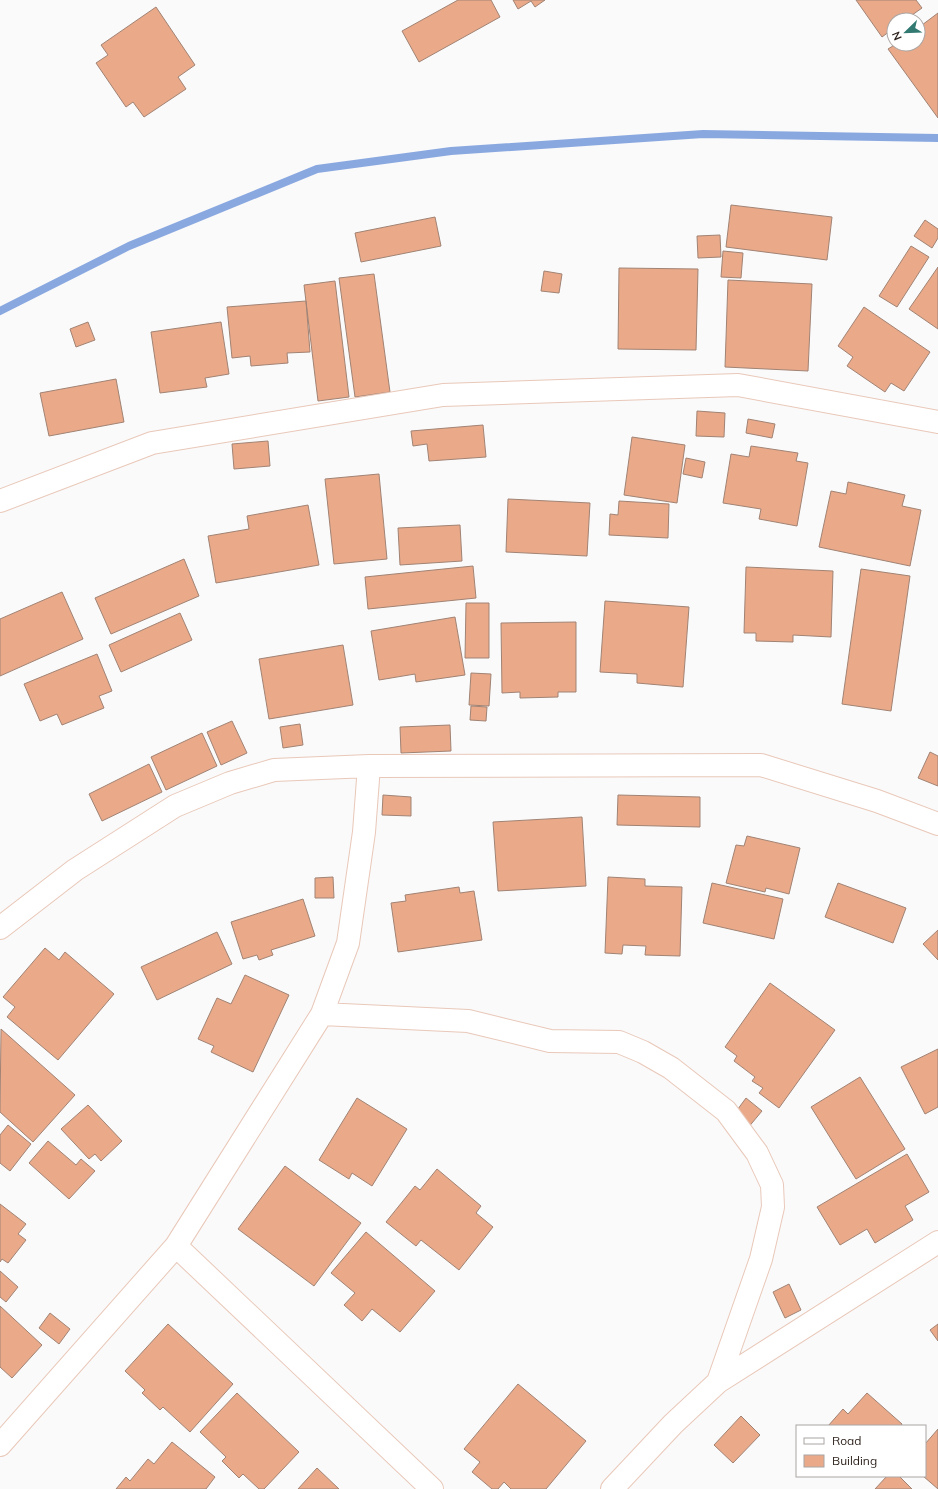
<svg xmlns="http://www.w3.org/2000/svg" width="938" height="1489" font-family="Mulish,sans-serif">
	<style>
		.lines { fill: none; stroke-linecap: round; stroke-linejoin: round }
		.stream { stroke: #8aa8e0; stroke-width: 8 }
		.building { fill: #eaa989; stroke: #a18374 }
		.street-casing { stroke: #e9c8b9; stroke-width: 24 }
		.street { stroke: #fff; stroke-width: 22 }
	</style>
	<rect width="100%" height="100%" fill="#fafafa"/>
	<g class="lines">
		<path class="stream" d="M0,311L129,246L317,169L451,151L703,134L938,138"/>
	</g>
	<path class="building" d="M458,0H491L500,17L419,62L402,31Z
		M513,0H545L535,7L531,1L518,9Z
		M856,0H916L922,8L905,20H894V28L882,37Z
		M156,7L195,65L178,77L186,89L144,117L133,102L126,107L96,63L108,55L101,45Z
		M938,13V118L888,49L896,44H918V28Z
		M731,205L832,217L827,260L726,247Z
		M435,217L441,246L361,262L355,233Z
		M925,220L938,229V238L932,248L914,236Z
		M720,235L721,257L698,258L697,236Z
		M911,246L929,257L897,307L879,296Z
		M723,251L743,253L741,278L721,277Z
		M938,267V329L909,309Z
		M619,268L698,269L696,350L618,349Z
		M544,271L562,274L559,293L541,291Z
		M374,274L390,392L355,397L339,278Z
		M728,280L812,284L808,371L725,367Z
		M335,281L349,397L318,401L304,285Z
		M306,301L310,352L287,353L288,363L251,366L250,356L232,358L227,307Z
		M864,307L930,352L904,391L891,383L885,392L847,366L853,357L838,346Z
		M88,322L95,340L76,347L70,329Z
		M221,322L229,374L205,378L207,387L160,393L151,332Z
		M116,379L124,422L49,436L40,393Z
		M697,411L725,413L724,437L696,436Z
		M748,419L775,424L772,438L746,433Z
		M483,425L486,457L429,461L427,444L413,446L411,431Z
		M632,437L685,445L677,503L624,495Z
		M268,441L270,466L234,469L232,444Z
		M751,446L798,453L796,461L808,463L797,526L759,519L761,509L723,503L731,454L749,457Z
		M686,458L705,462L702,478L683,474Z
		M379,474L387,559L334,564L325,479Z
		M848,482L905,495L902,506L921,510L910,566L819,547L831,491L846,494Z
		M508,499L590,503L587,556L506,552Z
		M619,501L669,504L668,538L609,535L610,514L618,515Z
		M308,505L319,565L216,583L208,536L249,529L247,516Z
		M460,525L462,561L400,565L398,528Z
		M184,559L199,596L111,634L95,598Z
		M473,566L476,598L368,609L365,577Z
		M746,567L833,571L831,637L793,635V642L756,641V633H744Z
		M861,569L910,576L891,711L842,704Z
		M62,592L83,639L0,676V619Z
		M605,601L689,607L683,687L637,683V674L600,672Z
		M466,603H489V658H465Z
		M180,613L192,640L121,672L109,645Z
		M455,617L465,675L416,682L415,674L379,680L371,631Z
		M576,622V692H558V697L520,698V692L502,693L501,623Z
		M343,645L353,705L269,719L259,659Z
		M97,654L112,691L99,696L104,708L62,725L57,714L40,721L24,684Z
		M471,673L491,674L489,706L469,705Z
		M471,706L487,707L486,721L470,720Z
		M232,721L247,753L221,765L207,732Z
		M300,724L303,745L283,748L280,727Z
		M450,725L451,751L401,753L400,727Z
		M202,733L217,766L166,790L151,757Z
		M930,752L938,756V786L918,778Z
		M149,764L162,792L102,821L89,794Z
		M383,795L411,797V816L382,815Z
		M618,795L700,797V827L617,825Z
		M582,817L586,886L498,891L493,822Z
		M747,836L800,848L789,894L766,888L765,892L726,883L736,845L744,846Z
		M333,877L334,898H315V878Z
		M608,877L645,879V886L682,887L680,956L645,955L646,946L623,945L622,954L605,953Z
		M712,883L783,899L774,939L703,923Z
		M838,883L906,908L893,943L825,917Z
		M459,887L460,893L474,891L482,940L398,952L391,903L406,901L405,895Z
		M303,899L315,936L271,950L273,955L259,960L257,955L243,959L231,922Z
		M938,930V960L923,944Z
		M217,932L232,964L157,1000L141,967Z
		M45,948L59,960L65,952L114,994L58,1060L7,1017L15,1007L3,997Z
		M245,975L289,995L253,1072L211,1052L214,1046L198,1039L217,998L231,1004Z
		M770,983L835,1030L779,1108L759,1093L763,1088L752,1081L755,1077L734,1061L737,1056L725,1047Z
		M1,1029L75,1095L33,1142L0,1112Z
		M938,1049V1107L925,1114L901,1067Z
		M860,1077L905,1149L856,1179L811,1107Z
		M357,1098L407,1129L372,1186L352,1173L349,1179L319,1160Z
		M746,1098L762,1111L747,1129L732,1117Z
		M88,1105L122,1141L101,1161L95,1154L89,1159L61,1129Z
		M8,1125L31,1144L10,1171L0,1163V1135Z
		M48,1141L76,1165L81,1159L95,1171L69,1199L29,1163Z
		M907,1154L929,1192L905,1206L913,1220L875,1243L867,1229L840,1245L817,1207Z
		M285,1166L361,1223L314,1286L238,1229Z
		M437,1169L481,1206L476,1213L493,1227L459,1270L421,1240L416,1246L386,1222L415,1186L420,1190Z
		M0,1204L26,1224L18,1234L26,1240L8,1263L2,1259L0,1262Z
		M366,1232L435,1291L400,1332L372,1309L362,1321L344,1305L355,1293L331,1273Z
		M0,1271L18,1287L6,1302L0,1297Z
		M789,1284L801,1310L785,1318L773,1292Z
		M0,1306L42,1345L12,1378L0,1367Z
		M50,1313L70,1329L59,1344L39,1328Z
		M168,1324L233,1384L190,1432L163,1407L160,1410L142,1393L145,1390L125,1371Z
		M938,1324V1341L930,1330Z
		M518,1384L586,1441L546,1489H511L504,1482L498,1489H492L472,1472L480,1462L464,1449Z
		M237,1393L299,1452L264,1489H259L243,1474L239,1478L222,1461L226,1457L200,1432Z
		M867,1393L902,1424L901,1426H828L843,1409L848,1414Z
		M741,1416L760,1435L733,1463L714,1445Z
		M938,1429V1489L923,1476H925V1444Z
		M172,1442L215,1477L206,1489H116L126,1477L130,1481L148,1459L154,1464Z
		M317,1468L339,1489H298Z
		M887,1476H899L912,1489H875Z"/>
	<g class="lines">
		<g class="street-casing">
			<path id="street" d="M0,501L152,443L443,395L738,385L938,422
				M0,928L75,870L175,806L230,783L274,770L369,766L761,765L877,801L938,824
				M322,1014L468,1021L550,1041L619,1042L643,1052L671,1068L726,1111L757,1153L772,1185L773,1207L761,1259L718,1382
				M176,1246L432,1489
				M0,1445L176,1246L322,1014L348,943L364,832L369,766
				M612,1489L673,1424L718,1382L938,1242"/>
		</g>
		<use href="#street" class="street"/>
	</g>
	<rect x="796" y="1425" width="130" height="52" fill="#ffffff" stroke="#aaa5a3"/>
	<rect x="804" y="1438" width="20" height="6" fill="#ffffff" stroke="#aaa5a3"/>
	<text x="832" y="1445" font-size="12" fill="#2a1e18">Road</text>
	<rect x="804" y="1455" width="20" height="12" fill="#eaa989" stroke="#aaa5a3"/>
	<text x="832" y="1465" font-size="12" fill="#2a1e18">Building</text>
	<g transform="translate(906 32) rotate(247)"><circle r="19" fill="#ffffff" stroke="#aaa5a3"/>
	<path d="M0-3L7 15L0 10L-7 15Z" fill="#327972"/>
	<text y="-6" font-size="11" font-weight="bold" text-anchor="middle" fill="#2a1e18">N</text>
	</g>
</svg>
